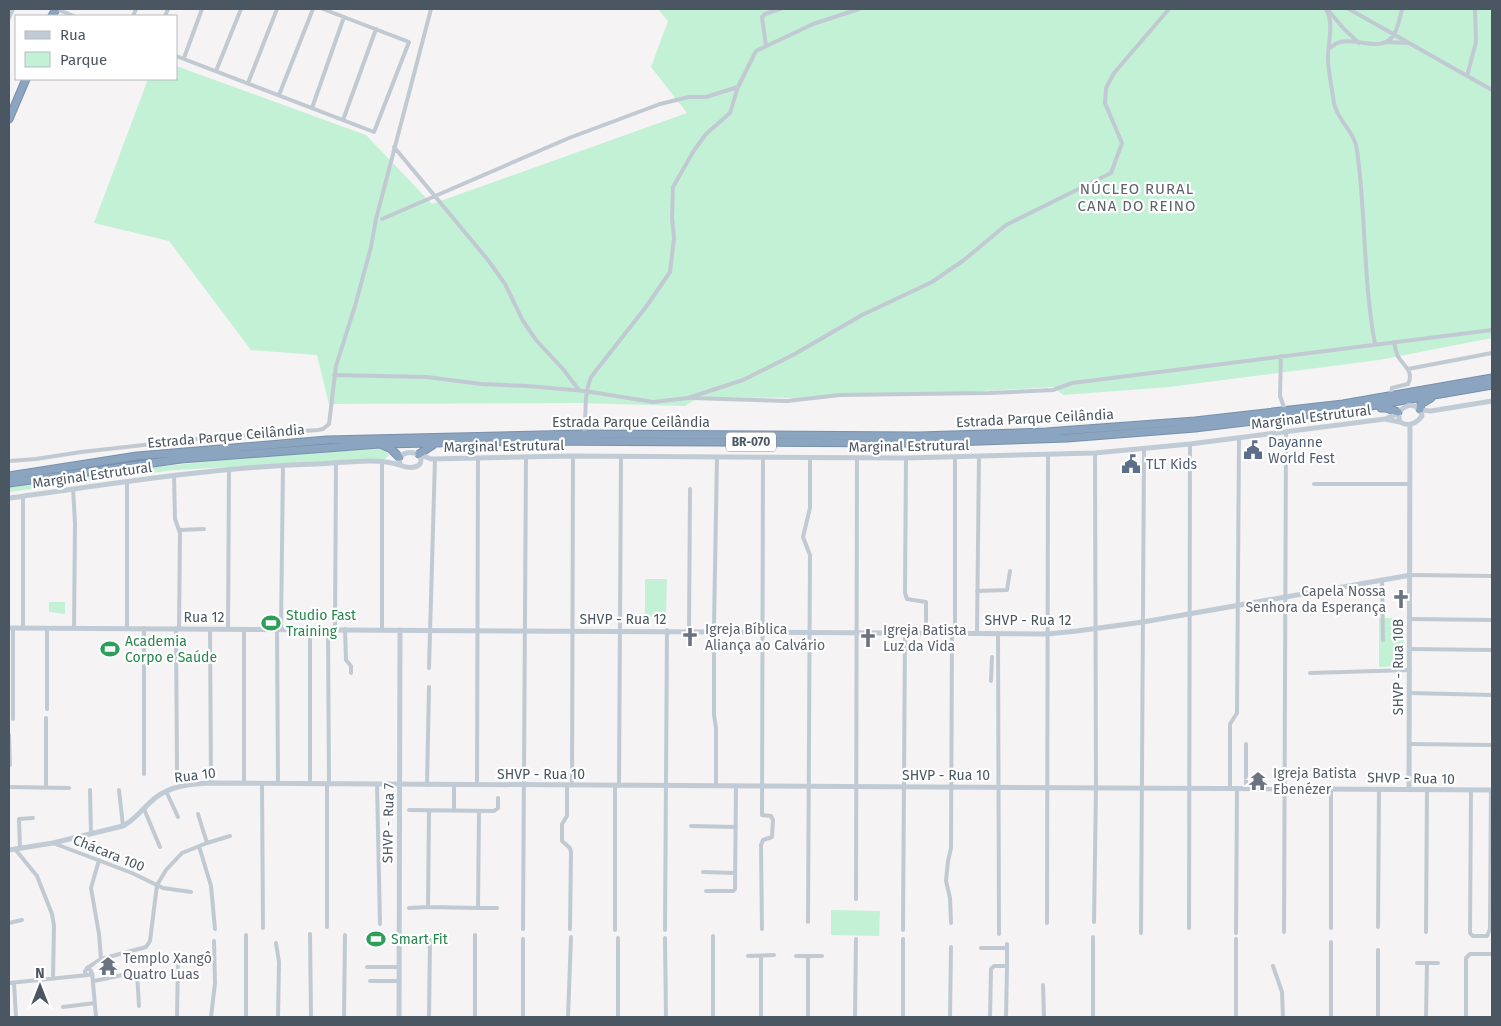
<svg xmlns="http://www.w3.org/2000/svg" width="1501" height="1026" font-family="'Fira Sans',sans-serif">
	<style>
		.green { fill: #c3f1d5 }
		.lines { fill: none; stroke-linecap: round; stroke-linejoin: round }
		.highway-casing { stroke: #7690ad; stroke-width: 9 }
		.street { stroke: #c1cad2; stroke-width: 4 }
		.secondary { stroke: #c1cbd6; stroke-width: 5 }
		.highway { stroke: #8ba5c1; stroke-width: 7 }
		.labels { text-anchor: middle; stroke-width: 4.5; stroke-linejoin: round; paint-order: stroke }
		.shield { fill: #fff; stroke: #808990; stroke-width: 1 }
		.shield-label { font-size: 12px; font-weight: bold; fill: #4a5661 }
		.street-label { font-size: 14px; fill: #4a5661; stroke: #fff }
		.service-label { font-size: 14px; fill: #4e5e75; stroke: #fff; text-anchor: start }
		.worship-label { font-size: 14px; fill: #5b616d; stroke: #fff; text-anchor: start }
		.leisure-label { font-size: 14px; fill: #27864d; stroke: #fff; text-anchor: start }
		.neighbourhood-label { font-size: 15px; letter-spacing: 1px; fill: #5f6368; stroke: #fff }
	</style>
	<rect width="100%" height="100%" fill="#f5f3f3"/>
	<path class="green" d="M658,9H1492V338L1379,360L1169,387L1063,395L1054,387L947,393H842L801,398L699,397L685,406L579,403L329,404L317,355L251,350L169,241L94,223L148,79H176V66L366,135L432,204L687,113L651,67L668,21Z
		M379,449L385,451L389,455L385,459L174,470L9,492V486C132,469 254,454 379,449Z
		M645,579H667L666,617H645Z
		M49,602H65V614L49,612Z
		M1379,618H1404V666L1379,667Z
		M831,910L880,911L879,936L831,935Z"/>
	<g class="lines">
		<g class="highway-casing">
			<path id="highway" d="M52,16L56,9
				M9,119L26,79
				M1381,408H1386L1398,412
				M1420,409L1421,404L1431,398
				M382,445L391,449L399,457
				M419,454L433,445
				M9,476L137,456L327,440L584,434L919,436L1046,432L1195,421L1343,404L1492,378
				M9,483L181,459L380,444L529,441L919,443L1067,438L1195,428L1353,409L1492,385"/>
		</g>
		<path class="street" d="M56,9L74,16
			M1326,9C1335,25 1327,44 1328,61C1329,75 1332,89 1334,103C1337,120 1355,132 1357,150C1366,214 1363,280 1375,344
			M1349,9L1492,90
			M1328,10L1344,29L1359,43
			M133,16L136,9
			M165,16L168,9
			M9,18L13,9
			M1386,42L1408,43
			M766,46L762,17L765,14L780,9
			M1330,48C1333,46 1335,43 1340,42C1356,37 1381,53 1393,36C1398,29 1400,17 1402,9
			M176,56L374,132L409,42L323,9
			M184,58L202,9
			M216,71L241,9
			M1467,76L1476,42L1475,9
			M248,83L277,9
			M279,95L313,9
			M312,108L344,17
			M343,120L376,29
			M394,147L488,260L505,284L523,321L536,340L563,369L579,390
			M382,219L569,138L660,104L689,97H706L738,87
			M1281,356L1280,396L1285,410
			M1408,369L1492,353
			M334,375L427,377L481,384L528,386L585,391L653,402L688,398L743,380L793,355L862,315L932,282L964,260L1006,225L1111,173L1122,143L1105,103L1106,88L1114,73L1169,9
			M1391,396L1392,388L1408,384C1414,372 1405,367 1399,358C1396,354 1395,347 1394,342
			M692,398L787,401L840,395L989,393L1053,390L1072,383L1492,330
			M584,434C587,414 583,396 591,377L646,307L670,272L674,238L672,218L673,187L693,152L706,134L730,113L738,87L756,51L813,24L859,9
			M906,458L905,593L907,599L926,602V632
			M9,461L36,459L81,452L215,437L318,430L323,429L329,424L336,366L355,306L371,247L376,219L431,9
			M382,461V629
			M174,475L175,519L180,533L179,629
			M127,481V628
			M1314,484H1410
			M73,489L75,523L74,628
			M180,530L204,529
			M1411,575L1492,576
			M1382,580L1383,640
			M977,591L1007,590L1010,571
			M1410,619L1492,620
			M13,628V719
			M23,628V496
			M47,628V709
			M176,628L177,769
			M210,629L211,783
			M228,629L229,469
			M277,629L278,783
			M281,629L283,465
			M310,629V784
			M328,629L329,784
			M335,629L336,463
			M345,629L346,660L351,666V673
			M689,631L690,489
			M955,632V457
			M977,632L979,456
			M998,633L999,934
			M1410,649L1492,650
			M429,668L435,459
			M1310,673L1410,670
			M991,681L992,657
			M1410,693L1492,695
			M9,735L10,765
			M1409,744L1492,745
			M144,774V628
			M244,783V629
			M262,783L263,928
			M377,784L380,924
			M427,785L429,687
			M454,785V811
			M477,785L478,458
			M567,785V816L562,824V841L570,848L571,852L570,929
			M572,785L573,456
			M615,786V930
			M619,786L621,456
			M716,786V728L714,715V625L717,457
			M9,787L69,788
			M46,788V718
			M1230,788V724L1237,713L1239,438
			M1246,788V744
			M90,790L91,834
			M119,790L123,826
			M1471,790L1470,933L1473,936H1487L1490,929L1491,790
			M166,791L178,817
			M144,809L160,847
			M409,810L494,811L498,808V798
			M429,811L428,907L478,908L479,811
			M198,814L207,843
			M691,826L736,827
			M53,843L132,873L163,888L191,892
			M199,846L211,886L215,929
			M20,848L19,819L33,818
			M15,849L37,876L52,914L54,926L53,978
			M99,860L91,888L99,934L101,959
			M703,872L735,873
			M706,891H733L735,889L736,786
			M856,899L857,458
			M409,908L428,907
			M478,908H497
			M808,922L810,555L803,537L810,508V458
			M1094,922L1096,787L1095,453
			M9,923L22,920
			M951,923L950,898L946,881L948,861L951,848L952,632
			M1047,923L1048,454
			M327,927V784
			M1378,927L1379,789
			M1189,928L1190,444
			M1331,928V789
			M523,929L526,457
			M762,929L761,845L763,840L772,837L773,820L771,816L762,815V812L763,458
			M665,930L667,630
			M903,930L905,633
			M1284,932L1286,433
			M1426,932L1427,789
			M1141,933L1144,450
			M1236,933L1237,788
			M310,934L311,1017
			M713,936V1017
			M665,938L666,1017
			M903,939V1017
			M276,943L279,962L278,1017
			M1007,944V966
			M981,948H1007
			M748,956L774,955
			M761,956V1017
			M796,956H822
			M1417,963H1438
			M1273,966L1282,992L1283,1017
			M367,967H399
			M87,968L101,959L146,947L150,941L157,885L166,870L182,853L207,843L230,836
			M85 972a3 3 0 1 1 6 0a3 3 0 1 1-6 0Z
			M92,972L96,1017
			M94,981L137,972L139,1006
			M370,981H399
			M9,983L88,975
			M14,983L16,1017
			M1043,985L1044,1017
			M63,1007L95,1003
			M177,1017L178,958
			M211,1017L215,983L214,941
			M246,1017V935
			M344,1017L345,935
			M429,1017L430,940
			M475,1017V935
			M523,1017V939
			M568,1017L571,937
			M618,1017V938
			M808,1017V956
			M855,1017L856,939
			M950,1017L951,947
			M990,1017L991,969L994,966H1007L1006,1017
			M1093,1017V937
			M1236,1017V939
			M1331,1017V942
			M1378,1017V950
			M1426,1017L1427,963
			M1466,1017V958L1470,954H1492"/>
		<path class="secondary" d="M1420,410L1431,411L1492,401
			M1386,419C1389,417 1394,416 1397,413C1406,406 1409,402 1420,409L1422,416C1416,424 1408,427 1400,422L1398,413
			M420,455C425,469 409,469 400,465L399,457C410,448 420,455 431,459L573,456L906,458L1095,453L1190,444L1385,419L1400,422
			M9,498C112,484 214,467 317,464C344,463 375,457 400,465
			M9,628L1047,634L1077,631L1143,622L1411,575
			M1409,789L1410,425
			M9,850L53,843L123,826C136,819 144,807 155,798C172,785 191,784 211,783L1492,790
			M399,1017L400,630"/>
		<use href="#highway" class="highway"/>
	</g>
	<defs>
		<g id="civic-bare" transform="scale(1.5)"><path d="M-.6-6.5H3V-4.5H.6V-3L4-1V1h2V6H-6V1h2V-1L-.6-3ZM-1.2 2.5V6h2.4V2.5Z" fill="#5c6f8a" stroke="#fff" stroke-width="2.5" paint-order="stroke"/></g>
		<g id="church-bare" transform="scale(1.5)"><path d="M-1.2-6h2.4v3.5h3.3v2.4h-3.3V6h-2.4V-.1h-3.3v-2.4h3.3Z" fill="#6b7280" stroke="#fff" stroke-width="2.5" paint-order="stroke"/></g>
		<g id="stadium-bare" transform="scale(1.5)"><path d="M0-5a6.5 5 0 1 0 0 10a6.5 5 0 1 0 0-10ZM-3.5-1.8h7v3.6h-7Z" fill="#2e9e5b" stroke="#fff" stroke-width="2.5" paint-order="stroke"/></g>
		<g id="temple-bare" transform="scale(1.5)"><path d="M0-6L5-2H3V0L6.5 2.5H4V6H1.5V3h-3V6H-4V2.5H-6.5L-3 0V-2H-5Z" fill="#6b7280" stroke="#fff" stroke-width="2.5" paint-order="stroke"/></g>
	</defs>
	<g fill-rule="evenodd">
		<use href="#civic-bare" x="1253" y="450"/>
		<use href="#civic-bare" x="1131" y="464"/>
		<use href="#church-bare" x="1401" y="599"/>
		<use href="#stadium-bare" x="271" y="623"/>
		<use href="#church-bare" x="690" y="637"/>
		<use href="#church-bare" x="868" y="638"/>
		<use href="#stadium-bare" x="110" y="649"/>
		<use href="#temple-bare" x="1258" y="781"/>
		<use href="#stadium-bare" x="376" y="939"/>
		<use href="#temple-bare" x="108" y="966"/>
	</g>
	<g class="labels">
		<rect class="shield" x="726" y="432.5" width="50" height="19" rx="4"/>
		<g class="shield-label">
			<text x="751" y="446">BR-070</text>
		</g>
		<g class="street-label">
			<text transform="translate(1311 417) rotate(-7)" y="5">Marginal Estrutural</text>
			<text transform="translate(1035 418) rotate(-3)" y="5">Estrada Parque Ceilândia</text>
			<text x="631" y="427">Estrada Parque Ceilândia</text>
			<text transform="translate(226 436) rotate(-5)" y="5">Estrada Parque Ceilândia</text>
			<text transform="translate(504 446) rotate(-1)" y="5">Marginal Estrutural</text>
			<text transform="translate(909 446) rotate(-1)" y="5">Marginal Estrutural</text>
			<text transform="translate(92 475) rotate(-8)" y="5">Marginal Estrutural</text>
			<text x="204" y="622">Rua 12</text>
			<text x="623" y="624">SHVP - Rua 12</text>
			<text x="1028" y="625">SHVP - Rua 12</text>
			<text transform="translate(1398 667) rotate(-90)" y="5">SHVP - Rua 10B</text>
			<text x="541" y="779">SHVP - Rua 10</text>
			<text transform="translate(195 775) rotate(-7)" y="5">Rua 10</text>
			<text x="946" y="780">SHVP - Rua 10</text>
			<text transform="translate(1411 778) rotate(1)" y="5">SHVP - Rua 10</text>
			<text transform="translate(388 823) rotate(-89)" y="5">SHVP - Rua 7</text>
			<text transform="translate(109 853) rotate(22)" y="5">Chácara 100</text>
		</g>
		<g class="service-label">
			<text x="1268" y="447">Dayanne<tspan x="1268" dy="16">World Fest</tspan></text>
			<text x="1146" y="469">TLT Kids</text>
		</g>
		<g class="worship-label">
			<text x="1386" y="596" text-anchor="end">Capela Nossa<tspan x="1386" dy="16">Senhora da Esperança</tspan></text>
			<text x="705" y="634">Igreja Bíblica<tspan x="705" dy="16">Aliança ao Calvário</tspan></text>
			<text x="883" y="635">Igreja Batista<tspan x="883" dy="16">Luz da Vida</tspan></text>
			<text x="1273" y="778">Igreja Batista<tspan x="1273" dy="16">Ebenézer</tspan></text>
			<text x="123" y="963">Templo Xangô<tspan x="123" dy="16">Quatro Luas</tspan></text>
		</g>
		<g class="leisure-label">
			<text x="286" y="620">Studio Fast<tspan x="286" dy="16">Training</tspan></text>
			<text x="125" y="646">Academia<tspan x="125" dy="16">Corpo e Saúde</tspan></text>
			<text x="391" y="944">Smart Fit</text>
		</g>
		<g class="neighbourhood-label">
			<text x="1137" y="194">NÚCLEO RURAL<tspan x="1137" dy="17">CANA DO REINO</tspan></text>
		</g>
	</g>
	<rect width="1501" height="1026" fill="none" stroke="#4a5661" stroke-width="20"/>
	<rect x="15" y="15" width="162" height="65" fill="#ffffff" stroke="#b7bbc0"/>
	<rect x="25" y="31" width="25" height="8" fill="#c1cbd6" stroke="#b7bbc0"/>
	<text x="60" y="40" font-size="15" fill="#4a5661">Rua</text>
	<rect x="25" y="52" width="25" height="15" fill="#c3f1d5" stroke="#b7bbc0"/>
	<text x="60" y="65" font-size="15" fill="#4a5661">Parque</text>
	<g transform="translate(40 986)" stroke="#ffffff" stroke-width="4" paint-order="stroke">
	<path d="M0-4L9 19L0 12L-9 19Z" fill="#4a5661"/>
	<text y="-8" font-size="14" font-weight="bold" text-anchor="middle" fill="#4a5661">N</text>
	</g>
</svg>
